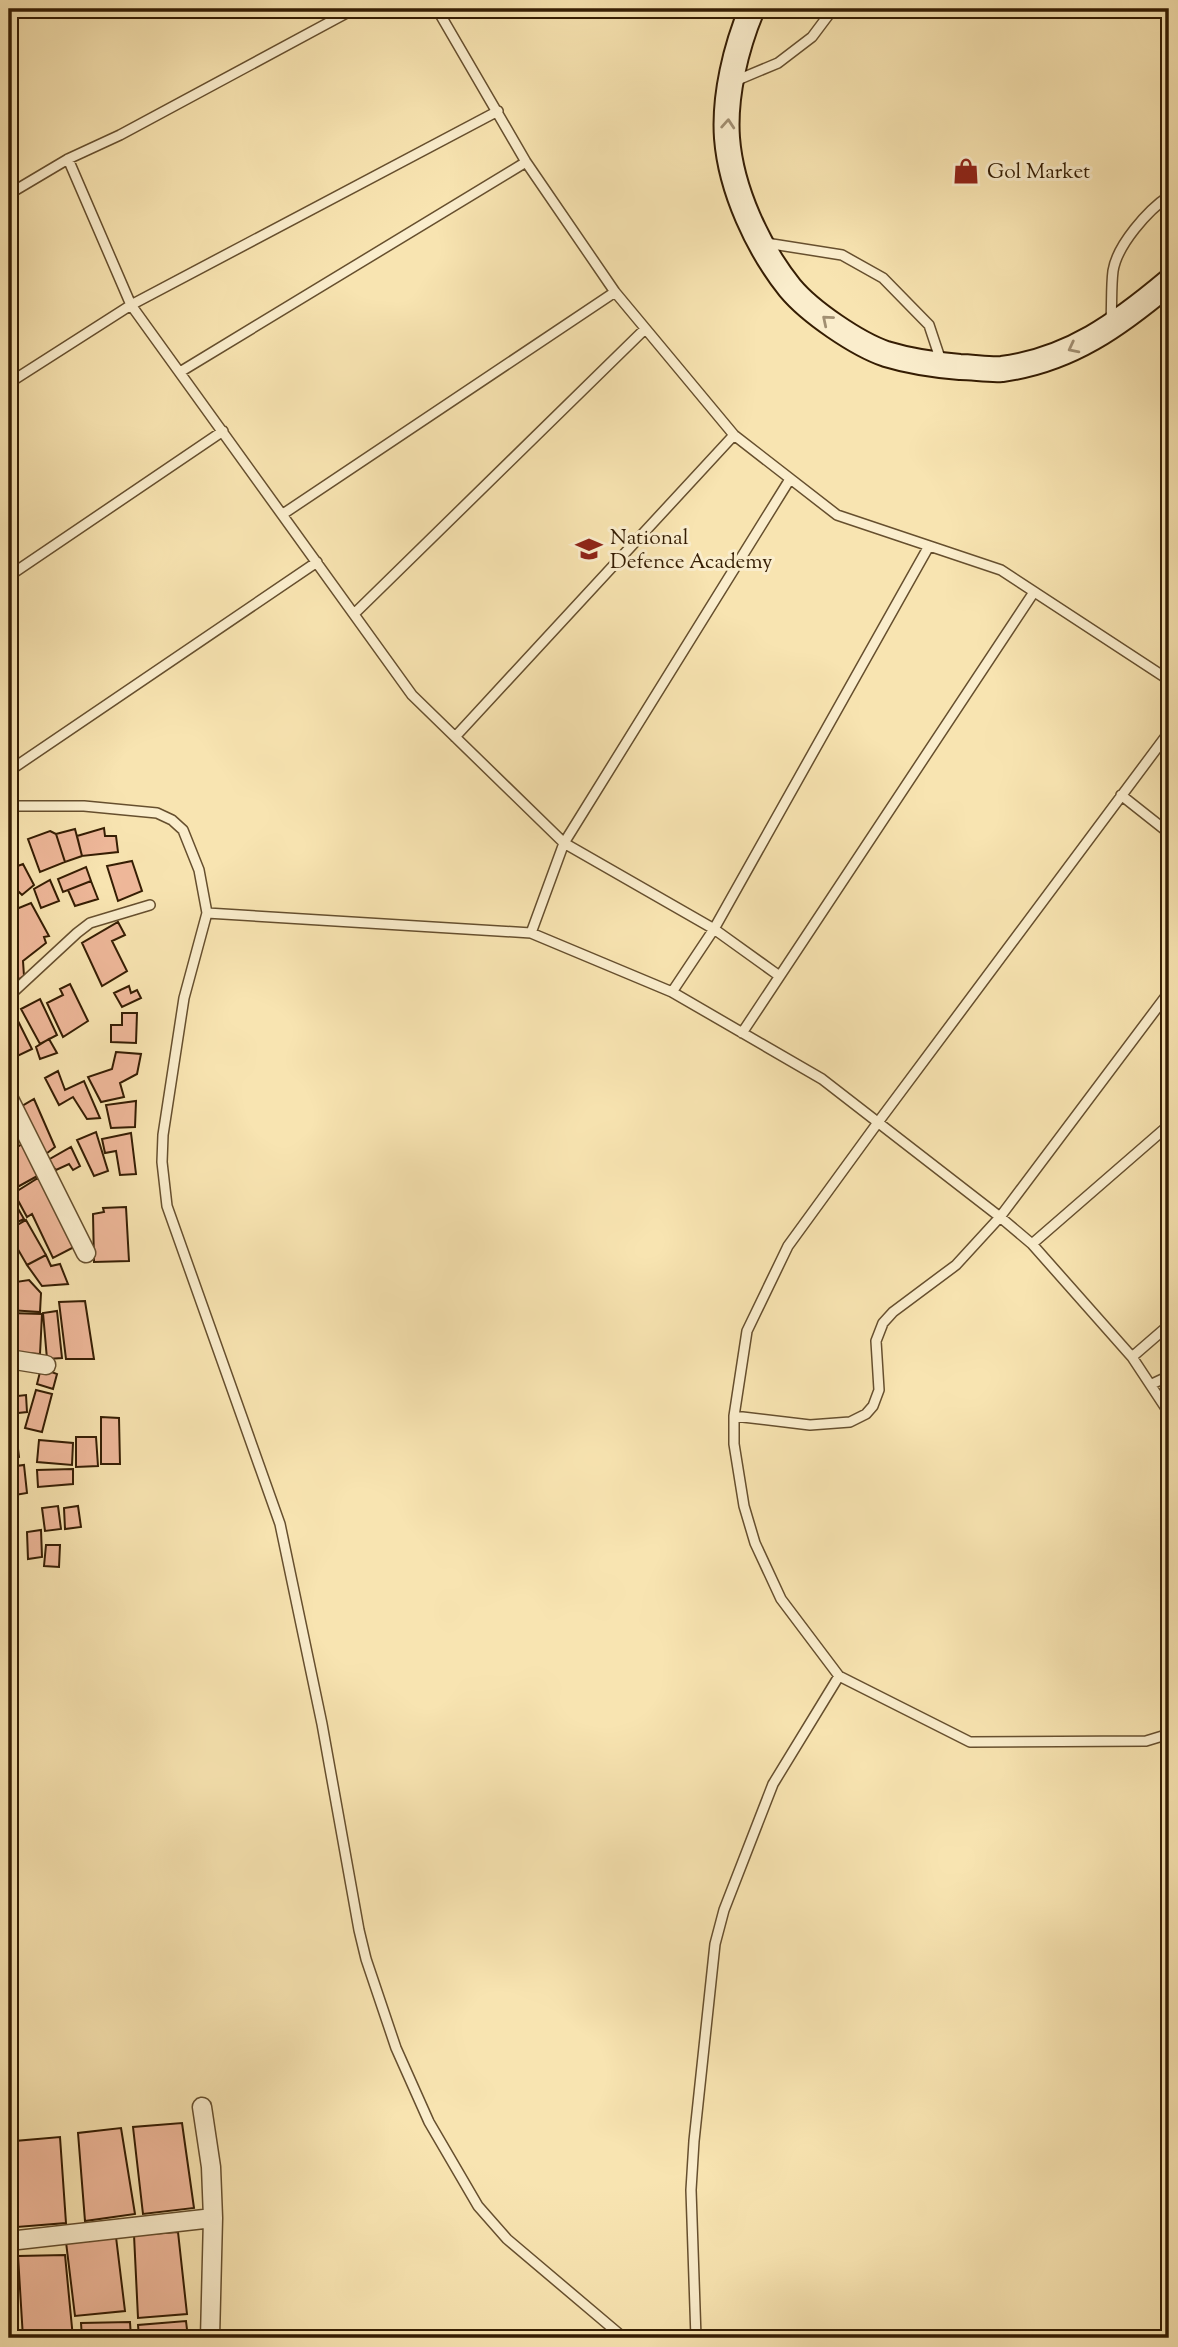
<svg xmlns="http://www.w3.org/2000/svg" width="1178" height="2347" font-family="'Sorts Mill Goudy',serif">
	<style>
		.building { fill: #efb89a; stroke: #351d03; stroke-width: 2 }
		.lines { fill: none; stroke-linecap: round; stroke-linejoin: round }
		.lane-casing { stroke: #664f2e; stroke-width: 12 }
		.street-casing { stroke: #664f2e; stroke-width: 21 }
		.secondary-casing { stroke: #351d03; stroke-width: 28 }
		.lane { stroke: #faedcc; stroke-width: 9 }
		.street { stroke: #faedcc; stroke-width: 18 }
		.secondary { stroke: #faedcc; stroke-width: 24 }
		.oneway { stroke: #a18f72 }
		.labels { text-anchor: middle; stroke-width: 6; stroke-linejoin: round; paint-order: stroke }
		.poi-label { font-size: 21px; fill: #351d03; stroke: #faedcc; text-anchor: start }
	</style>
	<rect width="100%" height="100%" fill="#f8e4b1"/>
	<filter id="stains"><feTurbulence type="fractalNoise" baseFrequency=".00286" numOctaves="4"/><feColorMatrix values="0 0 0 0 .2 0 0 0 0 .09 0 0 0 0 .02 0 0 0 .5 -.17"/></filter>
	<radialGradient id="worn" r=".72"><stop offset=".6" stop-color="#630" stop-opacity="0"/><stop offset="1" stop-color="#630" stop-opacity=".3"/></radialGradient>
	<path class="building" d="M104,828L105,836H116L118,852L82,856L77,836Z
		M75,829L82,856L65,862L56,834Z
		M50,831L56,834L65,862L40,872L28,839Z
		M9,855L15,867L23,864L34,885L22,895L18,891L9,897Z
		M132,861L142,891L118,901L107,866Z
		M86,867L91,881L63,892L58,879Z
		M50,880L59,901L41,908L34,889Z
		M91,881L98,899L75,906L68,890Z
		M31,903L49,936L44,937L46,943L23,961L24,976L14,982L9,970V912Z
		M118,922L125,935L112,941L127,971L102,986L82,943Z
		M70,984L88,1021L63,1037L47,1003L63,995L60,989Z
		M129,986L131,993L137,990L141,998L122,1007L114,993Z
		M40,999L57,1035L40,1044L21,1009Z
		M122,1013H137L136,1043L111,1042V1025H122Z
		M18,1021L32,1049L9,1060V1026Z
		M49,1039L57,1053L40,1059L36,1047Z
		M116,1052L141,1054L137,1074L120,1083L124,1097L101,1102L88,1077L112,1069Z
		M58,1071L65,1090L84,1081L100,1118L87,1119L73,1097L59,1105L45,1078Z
		M34,1099L55,1147L42,1157L17,1109Z
		M136,1101L135,1127L111,1128L106,1105Z
		M15,1124L23,1140L9,1148V1127Z
		M96,1132L108,1171L94,1176L77,1140Z
		M131,1133L136,1174L120,1175L116,1151L105,1153L102,1139Z
		M24,1143L41,1174L12,1190L9,1182V1152Z
		M71,1147L80,1166L73,1170L69,1164L56,1170L48,1160Z
		M38,1178L46,1186L76,1246L53,1258L32,1214L27,1217L14,1193Z
		M9,1193L24,1219L9,1226Z
		M126,1207L129,1261L94,1262L93,1214L104,1212L103,1208Z
		M26,1220L46,1255L27,1265L9,1234V1230Z
		M46,1255L51,1266L60,1264L68,1284L42,1286L27,1265Z
		M9,1261L15,1272L9,1276Z
		M29,1280L41,1293L40,1312L9,1310V1283Z
		M85,1301L94,1359H66L59,1302Z
		M57,1311L62,1358L47,1359L43,1313Z
		M9,1313L42,1314L40,1354L9,1352Z
		M9,1366H16L18,1385L9,1386Z
		M41,1368L57,1374L53,1389L37,1384Z
		M36,1390L52,1394L42,1432L25,1428Z
		M26,1395L27,1412L9,1414V1397Z
		M101,1417L119,1418L120,1464H101Z
		M15,1425L19,1457L9,1459V1426Z
		M76,1437H96L98,1466L76,1467Z
		M39,1440L73,1443L72,1465L37,1462Z
		M24,1465L27,1493L9,1496V1467Z
		M73,1469V1484L38,1487L37,1470Z
		M58,1506L61,1529L45,1531L42,1508Z
		M78,1506L81,1527L65,1529L64,1508Z
		M41,1530L42,1557L28,1559L27,1532Z
		M46,1545H60L59,1567L44,1566Z
		M182,2123L194,2208L143,2214L133,2127Z
		M121,2128L135,2214L85,2221L78,2133Z
		M60,2137L66,2223L17,2227L15,2141Z
		M178,2232L187,2314L138,2318L134,2235Z
		M116,2237L125,2311L75,2316L66,2242Z
		M65,2255L73,2338H23L18,2256Z
		M186,2321L188,2338H139L138,2325Z
		M130,2322L131,2338H82L81,2323Z"/>
	<g class="lines">
		<g class="lane-casing">
			<path id="lane" d="M437,9L526,162L615,292L734,435L837,515L1001,570L1169,680
				M735,81L778,63L812,37L833,9
				M68,159L131,305L412,695L564,843L714,929L778,975
				M9,194L68,159L120,135L354,9
				M766,243L842,255L883,278L929,325L942,364
				M1111,321C1112,304 1111,287 1113,271C1117,245 1148,210 1169,196
				M180,372L526,162
				M9,383L131,305L498,111
				M283,514L615,292
				M9,576L223,431
				M354,614L645,329
				M1169,732L879,1121L788,1246L747,1331L734,1416V1444L744,1506L755,1543L781,1599L839,1676L970,1742L1146,1741L1169,1734
				M455,737L734,435
				M9,771L317,562
				M1121,795L1169,833
				M9,806H84L157,813L172,820L183,830L199,870L207,913L184,998L163,1135L162,1162L167,1206L280,1524L322,1724L359,1930L366,1959L396,2048L429,2122L478,2206L507,2239L624,2338
				M207,913L531,933L672,992L822,1079L1000,1217L1032,1244L1132,1357L1169,1413
				M531,933L564,843L790,479
				M672,992L714,929L929,546
				M9,996L77,933L90,923L150,905
				M742,1033L1034,592
				M1032,1244L1169,1125
				M1132,1357L1169,1325
				M1152,1384L1169,1376
				M734,1416L810,1425L850,1422L866,1414L873,1406L879,1390L876,1341L883,1323L893,1312L956,1265L1000,1217L1169,992
				M696,2338L691,2190L694,2141L715,1944L724,1910L773,1784L839,1676"/>
		</g>
		<g class="street-casing">
			<path id="street" d="M9,1099L86,1253
				M9,1359L46,1365
				M202,2107L211,2167L213,2218
				M9,2241L213,2218L210,2338"/>
		</g>
		<g class="secondary-casing">
			<path id="secondary" d="M752,9C736,47 724,96 727,138C731,190 758,248 790,288C810,312 857,344 886,354C909,361 936,365 960,367C973,367 989,370 1002,369C1070,360 1119,324 1169,282"/>
		</g>
		<use href="#lane" class="lane"/>
		<use href="#street" class="street"/>
		<use href="#secondary" class="secondary"/>
	</g>
	<defs><path id="oneway-chevron" d="M-2-3.5L2.5 0L-2 3.5" fill="none" stroke-width="1.6" stroke-linecap="round" stroke-linejoin="round" transform="scale(1.75)"/></defs>
	<g class="oneway">
		<use href="#oneway-chevron" transform="translate(728 124) rotate(-86)"/>
		<use href="#oneway-chevron" transform="translate(827 320) rotate(-140)"/>
		<use href="#oneway-chevron" transform="translate(1073 348) rotate(153)"/>
	</g>
	<defs>
		<g id="shop-bare" transform="scale(2.1)"><path d="M-5-2.5h2.3a2.7 3.5 0 0 1 5.4 0H5L5.5 6h-11ZM-1.5-2.5h3a1.5 2.3 0 0 0-3 0Z" fill="#8f2418" stroke="#faedcc" stroke-width="2.5" paint-order="stroke"/></g>
		<g id="university-bare" transform="scale(2.1)"><path d="M0-5L7-2L0 1L-7-2ZM-4 1L0 2.5L4 1V4Q0 6-4 4Z" fill="#8f2418" stroke="#faedcc" stroke-width="2.5" paint-order="stroke"/></g>
	</defs>
	<g fill-rule="evenodd">
		<use href="#shop-bare" x="966" y="171"/>
		<use href="#university-bare" x="589" y="549"/>
	</g>
	<g class="labels">
		<g class="poi-label">
			<text x="987" y="178">Gol Market</text>
			<text x="610" y="544">National<tspan x="610" dy="24">Defence Academy</tspan></text>
		</g>
	</g>
	<rect width="1178" height="2347" fill="none" stroke="#f8e4b1" stroke-width="35"/>
	<rect x="10" y="10" width="1157" height="2326" fill="none" stroke="#351d03" stroke-width="3.5"/>
	<rect x="18" y="18" width="1143" height="2312" fill="none" stroke="#351d03" stroke-width="2"/>
	<rect width="100%" height="100%" filter="url(#stains)"/>
	<rect width="100%" height="100%" fill="url(#worn)"/>
</svg>
